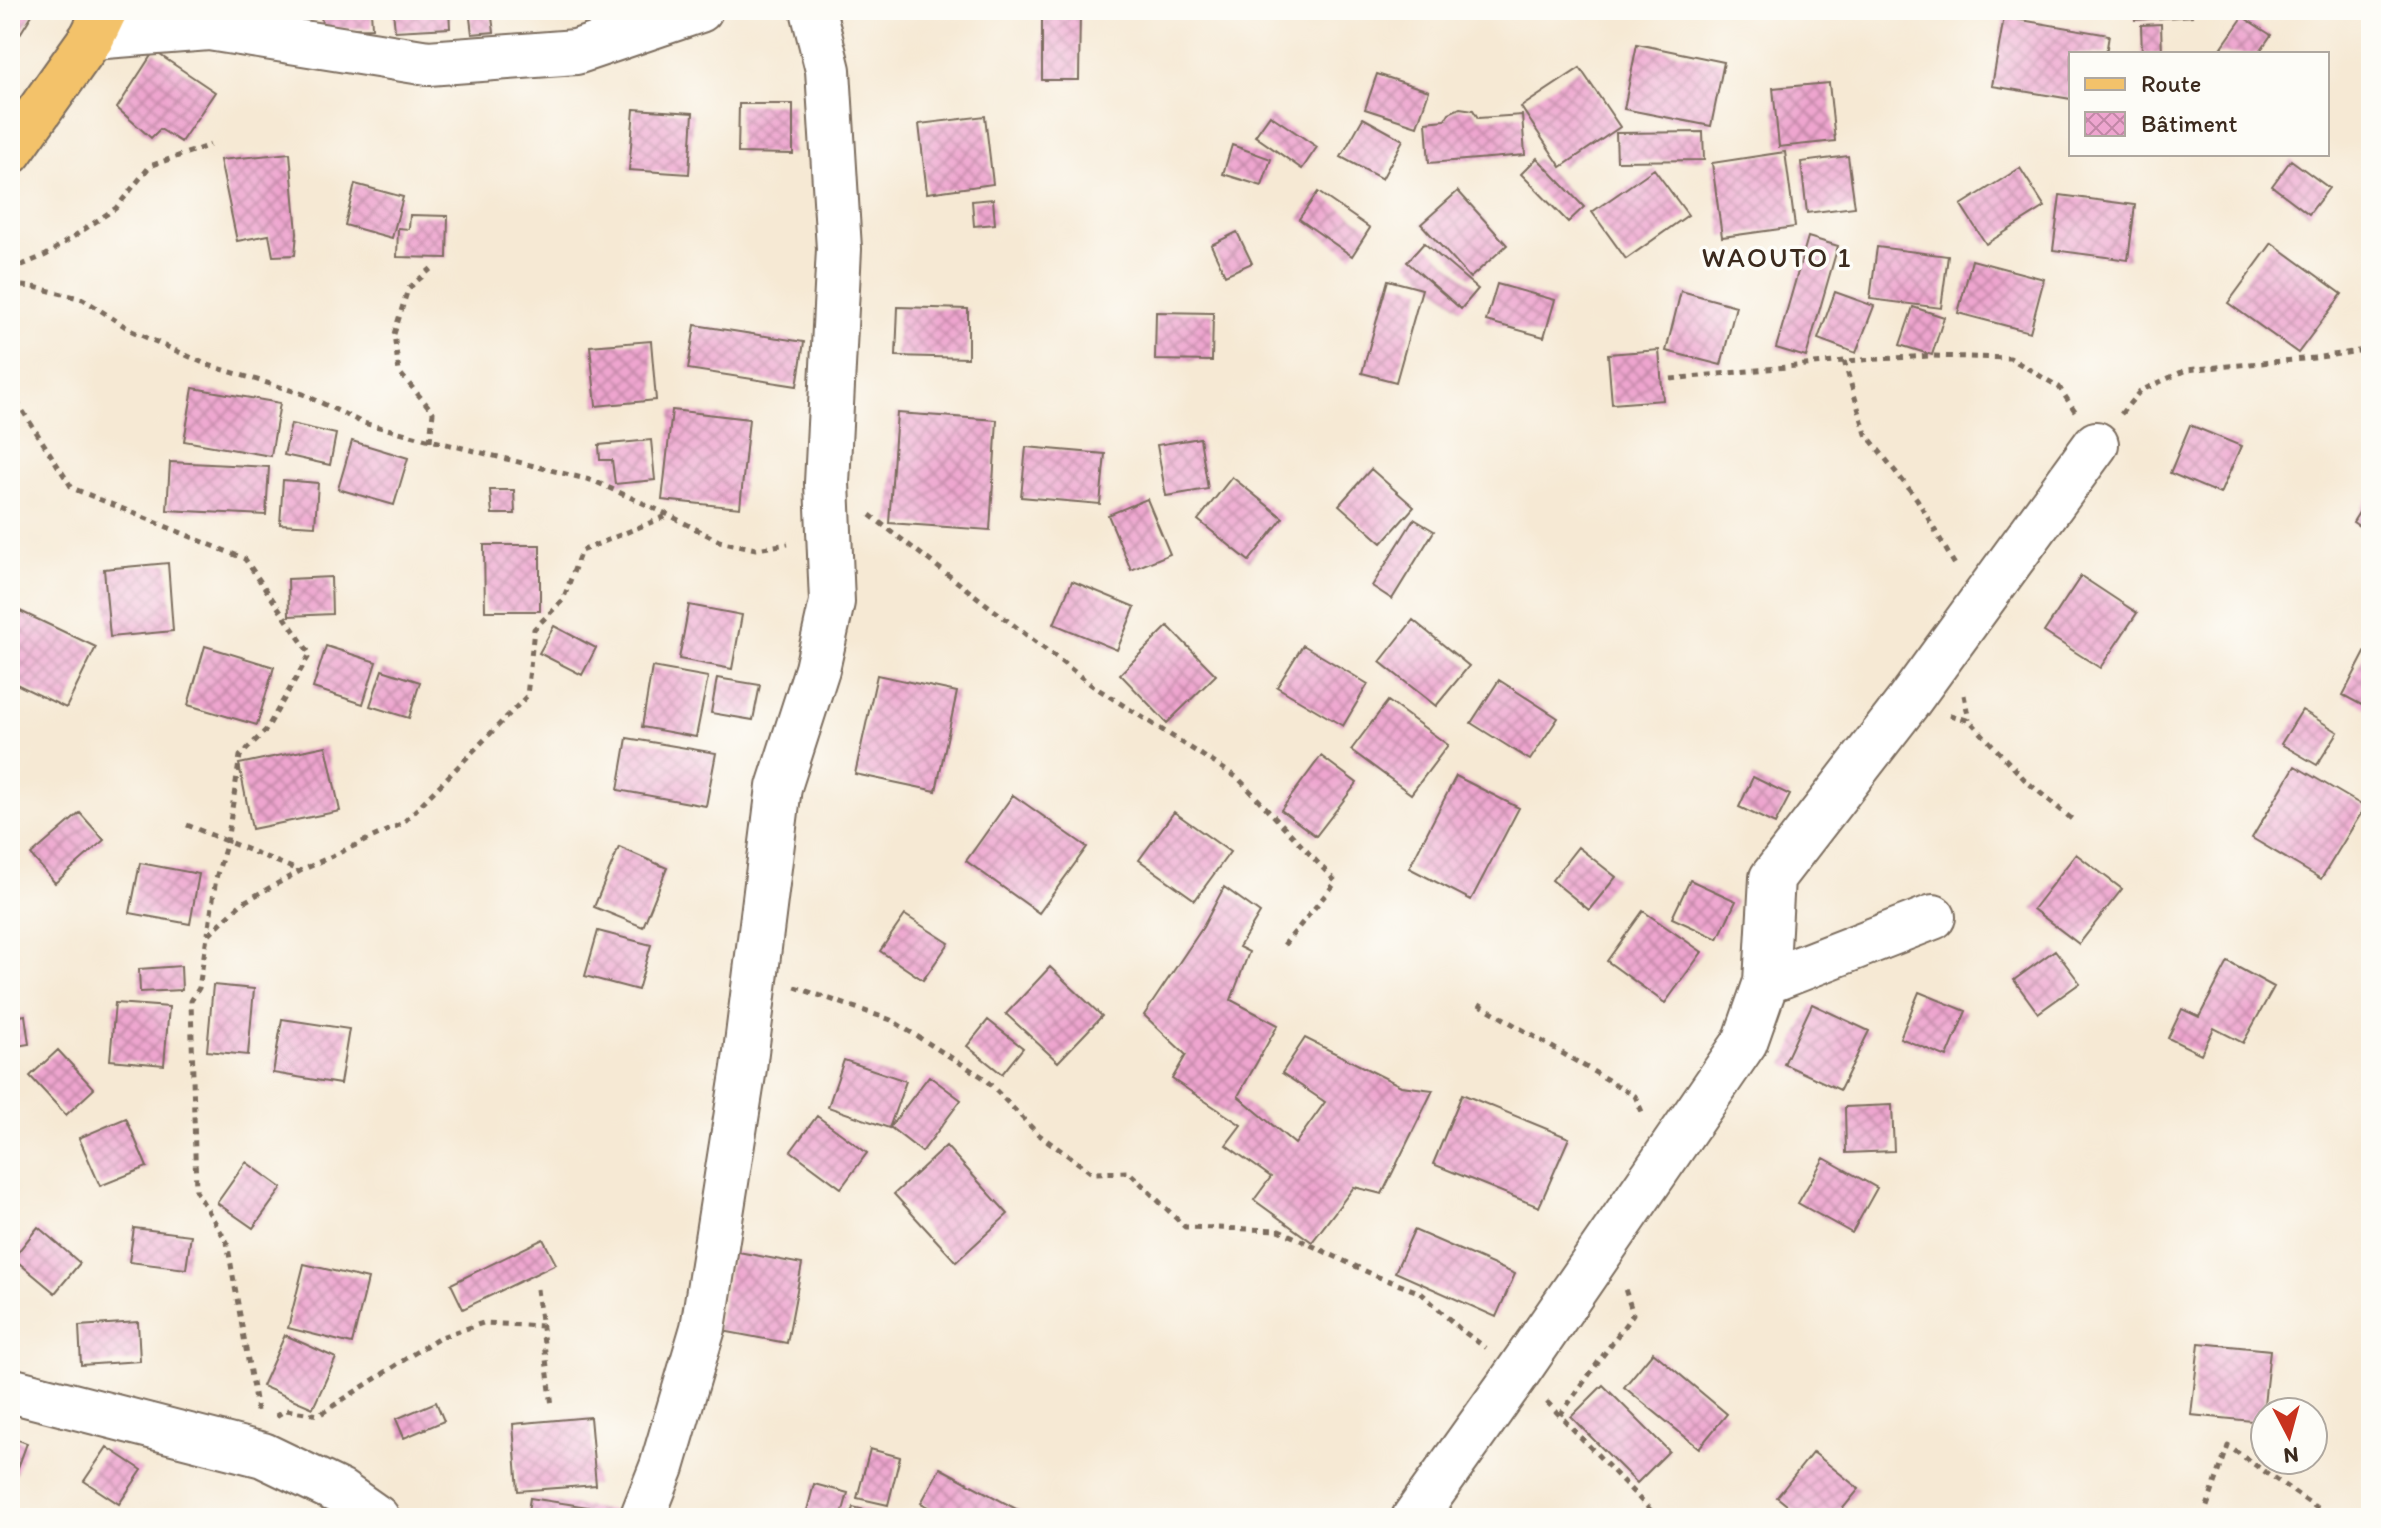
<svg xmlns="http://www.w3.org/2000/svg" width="2381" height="1528" font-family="Itim,sans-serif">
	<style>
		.building { fill: url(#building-cross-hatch) }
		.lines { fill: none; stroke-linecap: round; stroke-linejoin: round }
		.street-casing { stroke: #7c6d5e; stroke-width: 48 }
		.primary-casing { stroke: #7c6d5e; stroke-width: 48 }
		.path { stroke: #7c6d5e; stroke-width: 5; stroke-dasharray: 6 6; stroke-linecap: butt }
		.street { stroke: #fff; stroke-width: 44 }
		.primary { stroke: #f3c26a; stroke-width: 44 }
		.labels { text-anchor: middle; stroke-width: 7; stroke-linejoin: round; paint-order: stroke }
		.neighbourhood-label { font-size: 28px; letter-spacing: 2px; fill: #3b2a1e; stroke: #fdfcf7 }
	</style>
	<defs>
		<pattern id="building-cross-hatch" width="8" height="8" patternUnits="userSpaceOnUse" patternTransform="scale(2)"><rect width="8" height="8" fill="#eea5cf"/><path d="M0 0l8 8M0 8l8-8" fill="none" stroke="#c287a7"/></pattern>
	</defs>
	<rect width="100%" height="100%" fill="#fdfcf7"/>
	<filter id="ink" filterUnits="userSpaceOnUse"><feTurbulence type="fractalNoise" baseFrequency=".0125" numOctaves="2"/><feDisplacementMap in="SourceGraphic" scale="16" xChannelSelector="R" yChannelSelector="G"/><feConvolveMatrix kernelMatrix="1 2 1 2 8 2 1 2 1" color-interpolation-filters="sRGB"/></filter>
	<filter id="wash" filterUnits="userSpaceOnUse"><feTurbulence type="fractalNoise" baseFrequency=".006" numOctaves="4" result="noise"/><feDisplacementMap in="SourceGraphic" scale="32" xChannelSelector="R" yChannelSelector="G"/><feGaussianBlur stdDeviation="1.8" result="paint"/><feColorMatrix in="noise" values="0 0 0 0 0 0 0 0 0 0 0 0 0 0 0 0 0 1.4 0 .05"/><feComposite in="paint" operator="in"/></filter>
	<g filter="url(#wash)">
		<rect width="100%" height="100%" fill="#f6e9d4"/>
		<g id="blocks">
			<path class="building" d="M10,10H35L20,34L10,27Z
				M321,10H371L372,28L322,29Z
				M393,10H449L450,28L395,31Z
				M469,10H491L494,32L472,34Z
				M1042,10H1080L1079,80H1042Z
				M2134,10H2191L2192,16L2135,20Z
				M2004,17L2109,35L2106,54H2071V99L1992,86Z
				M2243,17L2271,35L2258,54H2217Z
				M2161,24L2162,54H2142L2141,25Z
				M1637,44L1724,62L1711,126L1624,109Z
				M154,51L215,92L181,142L160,129L151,138L117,108Z
				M1580,68L1620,127L1561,167L1521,107Z
				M1377,74L1429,91L1417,126L1365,109Z
				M1829,83L1835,141L1779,147L1773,88Z
				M739,104H793V154L738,153Z
				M1460,108L1473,110L1478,118L1522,115L1525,155L1429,163L1426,122L1445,120L1449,113Z
				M634,109L693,113L689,174L629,170Z
				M1270,115L1317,147L1302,169L1255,136Z
				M985,116L993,184L927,193L919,124Z
				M1363,118L1403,140L1382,179L1341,157Z
				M1703,132L1704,160L1617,161L1616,133Z
				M1232,145L1271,159L1262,186L1223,174Z
				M1785,152L1795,227L1722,237L1712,163Z
				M290,153L297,233L295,255L273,256L269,235L237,241L220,160Z
				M1848,156L1855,207L1807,213L1801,162Z
				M1537,158L1584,207L1568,222L1521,174Z
				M2291,160L2329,188L2309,214L2272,186Z
				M2020,168L2045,207L1986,244L1961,205Z
				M1654,169L1688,215L1626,259L1592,212Z
				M355,184L403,197L392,238L345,225Z
				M1458,191L1507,245L1470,278L1421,224Z
				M1318,192L1370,228L1352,256L1299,219Z
				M2060,195L2135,205L2128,260L2053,250Z
				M993,199L995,224L974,226L972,201Z
				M410,215L448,216L447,258L397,257L398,228L409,229Z
				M1237,232L1252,263L1225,275L1211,245Z
				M1808,237L1838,246L1806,357L1776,348Z
				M1424,243L1478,289L1461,309L1407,262Z
				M2272,243L2342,294L2298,353L2228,303Z
				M1877,247L1948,256L1941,308L1870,299Z
				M1972,260L2044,279L2030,332L1958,313Z
				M1388,280L1422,289L1396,382L1362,373Z
				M1497,284L1555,300L1544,337L1486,321Z
				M1681,291L1736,306L1721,365L1666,351Z
				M1835,292L1874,306L1856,353L1818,339Z
				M898,307L968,309V358L896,356Z
				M1913,307L1944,317L1932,355L1900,345Z
				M1156,312L1213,313L1212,361L1155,360Z
				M695,325L804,342L797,386L688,369Z
				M651,341L656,400L596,406L590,346Z
				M1659,350L1663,400L1612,404L1608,354Z
				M193,388L280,403L271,456L184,441Z
				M672,410L749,419L740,508L662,500Z
				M897,413L997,420L990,530L889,523Z
				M291,424L336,434L330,465L284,455Z
				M2190,425L2241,446L2220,494L2170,473Z
				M1200,438L1208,489L1166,496L1157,445Z
				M651,440L655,480L615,484L612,460H600L599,445Z
				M352,441L408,458L394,505L338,489Z
				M1026,447L1105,454L1100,504L1021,497Z
				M170,462L269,467L266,515L167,510Z
				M1371,469L1414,507L1382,543L1339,505Z
				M1232,477L1283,518L1249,561L1198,520Z
				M283,480L318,483L315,526L280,524Z
				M490,490H514L515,514H492Z
				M2371,493V534L2353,522Z
				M1147,499L1170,554L1131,570L1108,515Z
				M1414,519L1434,531L1392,599L1372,586Z
				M484,545H540V611H485Z
				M168,563L173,631L110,637L104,569Z
				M2081,576L2137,613L2100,668L2044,632Z
				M331,577L332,614L289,616L288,579Z
				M1072,581L1135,607L1117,650L1054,624Z
				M689,605L742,615L732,669L679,659Z
				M20,611L96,647L66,708L10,681V631Z
				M1413,620L1469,666L1436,706L1380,662Z
				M554,626L596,648L582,675L539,653Z
				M1168,626L1216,675L1167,723L1120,674Z
				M2371,641V710L2343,695Z
				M1303,645L1368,684L1343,726L1277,687Z
				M205,646L274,667L257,725L188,705Z
				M326,646L376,662L363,704L313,688Z
				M652,667L708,677L696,737L642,727Z
				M382,670L420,682L409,718L370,706Z
				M877,675L957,692L936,791L855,774Z
				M717,678L760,685L753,720L711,713Z
				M1499,680L1558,718L1530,760L1471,723Z
				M1388,701L1448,745L1411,794L1351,750Z
				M2302,710L2338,732L2317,765L2281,744Z
				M627,738L716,753L706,806L618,790Z
				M326,746L340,811L252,829L239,764Z
				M1321,756L1357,783L1316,836L1281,810Z
				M2295,766L2365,807L2321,879L2252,838Z
				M1456,776L1519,808L1471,900L1409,868Z
				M1753,777L1790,795L1775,824L1739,807Z
				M1013,795L1087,847L1039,913L966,861Z
				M1174,812L1230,852L1195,900L1139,860Z
				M80,813L104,840L55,883L31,855Z
				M619,847L667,868L643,927L594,907Z
				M1578,847L1616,877L1589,910L1552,880Z
				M2076,854L2122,889L2079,944L2033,909Z
				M140,863L199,874L190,924L130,913Z
				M1690,880L1736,901L1718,939L1672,918Z
				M1224,887L1260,913L1239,947L1249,952L1231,1000L1278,1025L1238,1096L1295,1144L1325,1102L1282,1073L1305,1038L1401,1086L1433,1090L1382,1194L1354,1187L1312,1242L1254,1200L1271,1177L1226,1145L1241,1125L1172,1079L1186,1055L1144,1015L1203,927Z
				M1643,911L1702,952L1665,1003L1607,961Z
				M905,915L949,943L923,980L880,951Z
				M598,931L651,945L638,990L585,976Z
				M2055,950L2080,983L2038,1013L2014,980Z
				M2228,962L2274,987L2243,1043L2214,1028L2201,1054L2168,1038L2182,1009L2199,1017Z
				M181,966L182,990L140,992L139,969Z
				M1050,967L1102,1016L1058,1062L1006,1014Z
				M213,985L254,989L248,1055L207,1051Z
				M1919,992L1966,1011L1947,1057L1900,1038Z
				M115,1003L169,1007L164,1065L110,1060Z
				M1812,1004L1869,1031L1840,1090L1784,1064Z
				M25,1015L29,1044L10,1047V1018Z
				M282,1019L349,1029L340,1084L273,1073Z
				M988,1020L1023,1048L1002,1074L967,1046Z
				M58,1050L94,1089L66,1115L30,1076Z
				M844,1060L906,1081L889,1128L828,1107Z
				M929,1076L961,1100L922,1152L890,1127Z
				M1462,1094L1569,1138L1539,1207L1433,1164Z
				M1892,1105L1894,1151L1846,1153L1845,1107Z
				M817,1116L867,1153L841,1188L791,1151Z
				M126,1118L147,1167L100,1186L79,1138Z
				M946,1146L1008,1214L956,1262L894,1194Z
				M1824,1158L1877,1188L1852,1233L1798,1203Z
				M246,1162L282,1188L253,1228L217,1203Z
				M38,1227L80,1263L55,1293L13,1258Z
				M134,1228L191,1235L186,1269L129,1262Z
				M1414,1230L1515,1274L1496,1317L1395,1272Z
				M543,1239L556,1264L463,1309L451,1284Z
				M733,1251L802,1264L787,1343L717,1330Z
				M304,1264L368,1279L352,1344L288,1328Z
				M138,1322L140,1361L81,1365L79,1326Z
				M285,1335L336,1358L313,1408L262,1386Z
				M2199,1343L2270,1350L2262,1422L2191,1415Z
				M1653,1352L1727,1414L1699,1448L1624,1387Z
				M1603,1385L1669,1451L1637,1483L1571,1417Z
				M436,1402L444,1421L404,1438L396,1419Z
				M590,1417L596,1485L518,1491L513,1424Z
				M10,1437L27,1443L15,1476L10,1474Z
				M107,1447L142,1470L119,1504L84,1481Z
				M870,1449L900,1457L888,1505L857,1498Z
				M1813,1452L1859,1489L1835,1518H1803L1777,1497Z
				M940,1468L1022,1512L1018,1518H949L921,1503Z
				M814,1484L848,1493L841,1518H805Z
				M530,1498L614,1511L613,1518H527Z
				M853,1507L892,1517V1518H850Z"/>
		</g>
	</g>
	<g filter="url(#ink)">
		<use href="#blocks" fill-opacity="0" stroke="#7c6d5e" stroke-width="2"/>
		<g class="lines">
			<g class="street-casing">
				<path id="street" d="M92,37L209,28L428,63L576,52L700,10
					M1766,982L1933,917
					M10,1390L263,1455L340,1492L377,1518
					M642,1518L662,1467L703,1328L744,1068L779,787L817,669L832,602L827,483L839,249L828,70L813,10
					M1414,1518L1518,1372L1745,1042L1766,982L1772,878L1908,702L2096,444"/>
			</g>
			<g class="primary-casing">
				<path id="primary" d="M10,152L92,37L105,10"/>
			</g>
			<path class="path" d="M10,270L46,255L116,208L150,166L210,145
				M10,285L34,287L83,299L132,331L208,365L303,394L363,423L594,481L669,515L719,541L756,549L788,544
				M1844,361L1866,434L1917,499L1955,565
				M1671,379L1844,361L1930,356L2010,358L2059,387L2075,411
				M10,391L72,488L245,559L310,654L266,730L240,756L227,842L216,878L208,934
				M2121,414L2140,391L2186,370L2314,358L2371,349
				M430,441L433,412L399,372L394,334L408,289L433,267
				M870,515L1093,686L1238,778L1336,882L1284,945
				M1964,695L1969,720
				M1950,715L1970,721L2026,781L2073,820
				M187,825L300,871
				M795,987L891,1020L984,1078L1038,1134L1092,1173L1129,1172L1185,1227L1279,1230L1376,1276L1421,1293L1460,1329L1486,1348
				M1479,1004L1635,1096L1643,1114
				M537,1289L552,1406
				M1547,1402L1658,1518
				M257,1411L227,1242L196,1191L191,1001L199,988L207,936L242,903L300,871L403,823L527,696L534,629L563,600L581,551L669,515
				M1560,1415L1633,1314L1625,1289
				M276,1416L286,1410L319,1415L438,1338L483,1323L543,1326
				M2203,1518L2228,1446L2317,1508L2340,1518"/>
			<use href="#street" class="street"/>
			<use href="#primary" class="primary"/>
		</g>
	</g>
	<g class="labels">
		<g class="neighbourhood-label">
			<text x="1777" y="267">WAOUTO 1</text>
		</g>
	</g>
	<rect width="2381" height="1528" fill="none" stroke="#fdfcf7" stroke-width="40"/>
	<rect x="2069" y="52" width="260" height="104" fill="#fdfcf7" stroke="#afa8a0" stroke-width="2"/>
	<rect x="2085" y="78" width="40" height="12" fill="#f3c26a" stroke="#afa8a0" stroke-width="2"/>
	<text x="2141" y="92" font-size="24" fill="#3b2a1e">Route</text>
	<rect x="2085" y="112" width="40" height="24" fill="url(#building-cross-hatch)" stroke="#afa8a0" stroke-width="2"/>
	<text x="2141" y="132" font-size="24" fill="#3b2a1e">Bâtiment</text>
	<g transform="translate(2289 1436) rotate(174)"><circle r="38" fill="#fdfcf7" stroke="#afa8a0" stroke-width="2"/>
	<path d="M0-6L14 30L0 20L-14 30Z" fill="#c8321e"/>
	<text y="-12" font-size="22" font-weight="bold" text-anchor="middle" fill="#3b2a1e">N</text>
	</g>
</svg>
